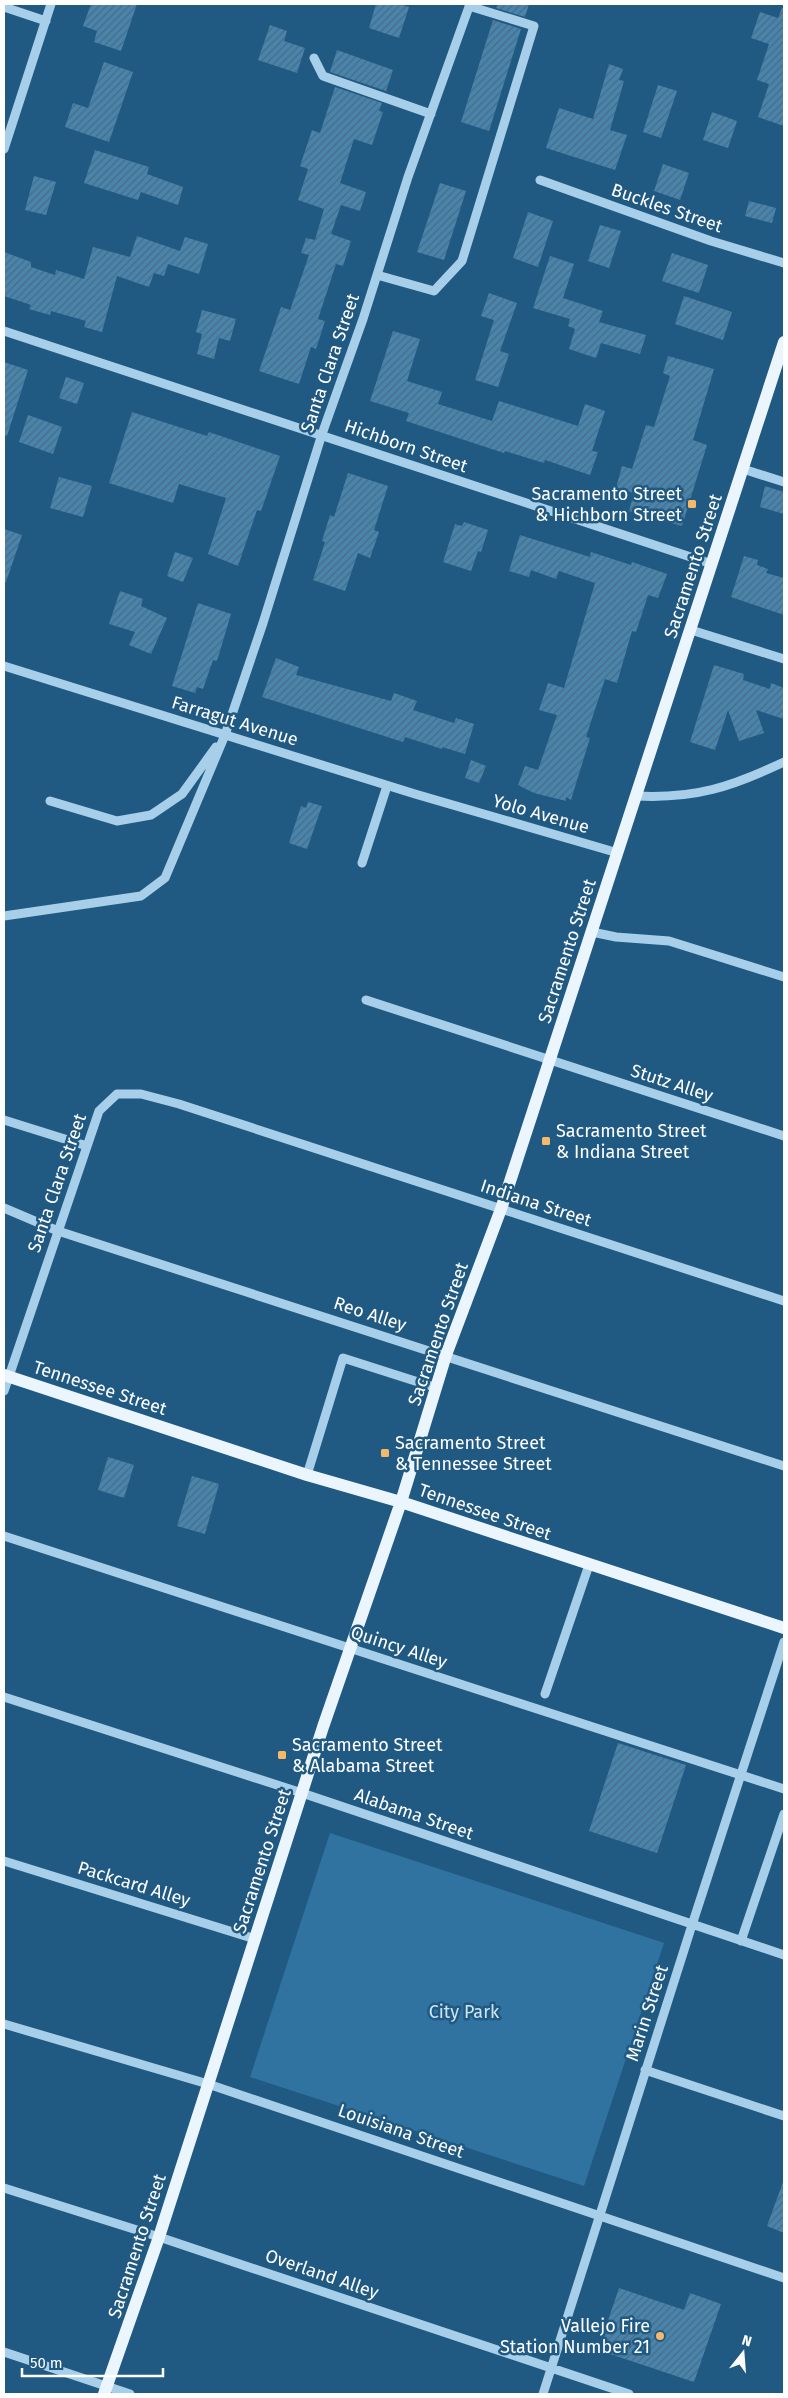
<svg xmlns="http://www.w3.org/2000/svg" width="788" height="2398" font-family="'Fira Sans',sans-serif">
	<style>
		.park { fill: #3073a0 }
		.building { fill: url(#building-hatch) }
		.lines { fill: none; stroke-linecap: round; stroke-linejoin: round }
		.minor { stroke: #a8cfe9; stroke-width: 9 }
		.major { stroke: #ebf5fe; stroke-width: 12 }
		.poi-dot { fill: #f6b869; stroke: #205a83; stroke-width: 2 }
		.labels { text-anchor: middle; stroke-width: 5; stroke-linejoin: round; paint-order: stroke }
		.street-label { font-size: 18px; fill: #fff; stroke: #205a83 }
		.poi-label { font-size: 18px; fill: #fff; stroke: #205a83; text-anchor: start }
		.park-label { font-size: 18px; fill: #cce6f7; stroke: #205a83 }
	</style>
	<defs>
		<pattern id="building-hatch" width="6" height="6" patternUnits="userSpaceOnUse" patternTransform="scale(1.25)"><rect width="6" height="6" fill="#4984ac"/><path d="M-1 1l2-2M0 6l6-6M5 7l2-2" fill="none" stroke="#4a6b81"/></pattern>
	</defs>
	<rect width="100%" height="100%" fill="#205a83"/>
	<path class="park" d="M330,1833L664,1943L584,2186L250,2077Z"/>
	<path class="building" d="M91,4H137L121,51L94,42L97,31L83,26Z
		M376,4H399L409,7L399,38L369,28Z
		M498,4H529L525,17L496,8Z
		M782,8H784V126L758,117L769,84L757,80L769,44L751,38L760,12L778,18Z
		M493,20L521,29L489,131L461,122Z
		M270,25L287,31L284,41L305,48L297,73L258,60Z
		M337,50L393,70L386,91L330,72Z
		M104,62L133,72L109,142L65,127L73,103L88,108Z
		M609,64L623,69L619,80L624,81L610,130L627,135L615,170L546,148L559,108L593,119Z
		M658,85L677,91L661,138L643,132Z
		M335,87L382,103L379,111L383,112L372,145L354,139L340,183L366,192L360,211L341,205L331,234L351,241L343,266L336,264L318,319L325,321L316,349L311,347L299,384L259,371L281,307L290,310L309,255L301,253L306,238L315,240L324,209L298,200L308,169L300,166L312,130L320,133Z
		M712,112L737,121L728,148L703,140Z
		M95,150L149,167L147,174L183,187L178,205L141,192L138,200L84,183Z
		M663,164L689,173L680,200L654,191Z
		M34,176L56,182L46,215L25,210Z
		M440,183L466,191L444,260L417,252Z
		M749,201L776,208L772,223L745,216Z
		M528,212L553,221L538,267L513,258Z
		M600,225L621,231L609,268L588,261Z
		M137,236L180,251L185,237L208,244L199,274L168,264L164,276L154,273L149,287L117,276L102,332L84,327L86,321L51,311L50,315L29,309L31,305L4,296V252L31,262V267L55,275L56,270L84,279L93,247L130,257Z
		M672,253L708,265L699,293L662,281Z
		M550,256L574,264L563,298L603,311L599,322L646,335L640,354L601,343L596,358L569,349L575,329L568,326L570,319L533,308Z
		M489,293L517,303L500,351L509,354L498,387L475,380L494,320L481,316Z
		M684,296L732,312L723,340L675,324Z
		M202,310L236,319L230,341L219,338L214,359L197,354L202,334L196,332Z
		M393,331L420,339L407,381L442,392L438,404L492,421L499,401L578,426L585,404L605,411L592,451L598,452L590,475L545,460L544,463L505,451L504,453L406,421L409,413L370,401Z
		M668,356L714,369L693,440L707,445L682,526L629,511L634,493L616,488L622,466L632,469L646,425L654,427L670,376L663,373Z
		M4,362L28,370L7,436L4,435Z
		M66,377L84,383L77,404L59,398Z
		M132,412L207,436L209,432L280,456L261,511L257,510L238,566L208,554L226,498L179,484L173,503L109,483Z
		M28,415L62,427L53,454L19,442Z
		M348,473L388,486L374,530L379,532L370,558L358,553L345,591L313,580L325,542L322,541L330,515L334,517Z
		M59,477L92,486L83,517L50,508Z
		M765,486L784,492V514L760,507Z
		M464,522L488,530L481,552L478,551L471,571L443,562L455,524L462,526Z
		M4,529L22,535L6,582H4Z
		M520,535L590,557L591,552L631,565L632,562L667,574L658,598L648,595L636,632L632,631L617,683L605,679L586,737L590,738L571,800L566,797V801L534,793L518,785L525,766L538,770L557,715L539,710L548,683L564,688L595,583L559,571L556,579L531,570L529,577L509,571Z
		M175,552L193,558L183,582L167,576Z
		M744,556L758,560L757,565L768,569L766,573L784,578V615L731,597Z
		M120,591L143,599L141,606L167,618L151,654L129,645L135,632L109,624Z
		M198,603L231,614L217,661L213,660L203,689L197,687L195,693L172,686Z
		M276,658L299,667L296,675L391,701L394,693L417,701L413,710L454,723L456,718L474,724L465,754L442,747V749L405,737L403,742L262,697Z
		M714,665L744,674L743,680L770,689L771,683L784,688V719L756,710L764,733L739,741L728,710L715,750L690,742Z
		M471,760L486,766L479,783L465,778Z
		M308,802L322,806L307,849L289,843L301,806L306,808Z
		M108,1457L134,1465L124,1498L98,1490Z
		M192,1476L219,1484L205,1534L177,1526Z
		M618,1743L686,1765L657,1853L589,1831Z
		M783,2182L784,2183V2233L767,2226Z
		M619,2288L684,2310L690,2293L721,2304L694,2382L598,2350Z"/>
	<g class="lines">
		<path class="minor" d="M4,7L46,21
			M314,58L323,76L431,114
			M4,149L51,4
			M540,180L711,241L784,263
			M377,275L434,291L462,261L534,26L469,6
			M4,331C240,408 476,487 712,564
			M743,469L784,482
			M691,630L784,659
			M4,666L415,794L618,853
			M636,796C695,799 731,787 784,762
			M50,801L117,821L151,815L182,794L216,747
			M362,863L387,786
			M4,916L141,896L165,878L225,735L263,623L322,434L363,319L408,177L470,4
			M592,932L616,937L669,941L784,977
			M366,1000L784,1136
			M4,1120L87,1146
			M4,1208L58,1231L784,1466
			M4,1391L99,1111L117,1094H141L179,1104L784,1301
			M307,1475L343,1358L437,1388
			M4,1536L784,1789
			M545,1694L589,1565
			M4,1697L302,1793L784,1955
			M4,1861L255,1939
			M741,1941L784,1814
			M4,2024L208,2084L784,2278
			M645,2070L784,2116
			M4,2188L159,2237L629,2394
			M4,2352L130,2394
			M543,2394L692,1925L784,1642"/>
		<path class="major" d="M4,1375L307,1475L401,1502L784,1628
			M104,2394L159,2237L323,1727L401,1502L446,1355L501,1209L784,342"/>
	</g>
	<g class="poi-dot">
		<rect x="687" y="499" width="10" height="10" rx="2.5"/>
		<rect x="541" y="1136" width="10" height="10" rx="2.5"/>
		<rect x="380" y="1448" width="10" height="10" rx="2.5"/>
		<rect x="277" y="1750" width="10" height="10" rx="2.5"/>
		<circle cx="660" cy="2336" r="5"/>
	</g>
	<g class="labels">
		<g class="street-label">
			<text transform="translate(667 208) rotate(19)" y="6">Buckles Street</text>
			<text transform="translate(330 363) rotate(-71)" y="6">Santa Clara Street</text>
			<text transform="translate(406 446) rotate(19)" y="6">Hichborn Street</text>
			<text transform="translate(693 566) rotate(-72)" y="6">Sacramento Street</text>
			<text transform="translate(235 721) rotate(17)" y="6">Farragut Avenue</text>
			<text transform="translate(541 814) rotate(16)" y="6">Yolo Avenue</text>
			<text transform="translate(567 951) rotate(-72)" y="6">Sacramento Street</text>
			<text transform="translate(672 1083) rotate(18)" y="6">Stutz Alley</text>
			<text transform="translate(57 1183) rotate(-71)" y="6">Santa Clara Street</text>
			<text transform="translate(536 1203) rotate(18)" y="6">Indiana Street</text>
			<text transform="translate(370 1314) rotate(18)" y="6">Reo Alley</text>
			<text transform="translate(438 1334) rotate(-71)" y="6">Sacramento Street</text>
			<text transform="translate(100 1388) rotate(18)" y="6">Tennessee Street</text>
			<text transform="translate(485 1512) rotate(19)" y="6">Tennessee Street</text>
			<text transform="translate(399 1647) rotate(18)" y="6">Quincy Alley</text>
			<text transform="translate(414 1814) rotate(19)" y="6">Alabama Street</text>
			<text transform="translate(262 1861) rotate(-72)" y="6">Sacramento Street</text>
			<text transform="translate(134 1884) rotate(17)" y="6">Packcard Alley</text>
			<text transform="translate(647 2013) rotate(-72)" y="6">Marin Street</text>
			<text transform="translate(401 2131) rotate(19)" y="6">Louisiana Street</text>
			<text transform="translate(137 2246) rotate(-72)" y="6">Sacramento Street</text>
			<text transform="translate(322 2274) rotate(19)" y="6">Overland Alley</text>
		</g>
		<g class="poi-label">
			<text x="682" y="500" text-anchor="end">Sacramento Street<tspan x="682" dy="21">&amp; Hichborn Street</tspan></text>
			<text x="556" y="1137">Sacramento Street<tspan x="556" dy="21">&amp; Indiana Street</tspan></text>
			<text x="395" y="1449">Sacramento Street<tspan x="395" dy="21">&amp; Tennessee Street</tspan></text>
			<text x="292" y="1751">Sacramento Street<tspan x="292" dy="21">&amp; Alabama Street</tspan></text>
			<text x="650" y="2332" text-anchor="end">Vallejo Fire<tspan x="650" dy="21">Station Number 21</tspan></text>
		</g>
		<g class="park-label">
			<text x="464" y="2018">City Park</text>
		</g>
	</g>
	<rect width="788" height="2398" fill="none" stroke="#ffffff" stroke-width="10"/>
	<g transform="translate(743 2353) rotate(17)" stroke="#205a83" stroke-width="4" paint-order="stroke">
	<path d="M0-4L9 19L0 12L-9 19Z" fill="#ffffff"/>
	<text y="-8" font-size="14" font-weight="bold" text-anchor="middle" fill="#ffffff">N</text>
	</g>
	<path d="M22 2368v8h141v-8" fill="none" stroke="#ffffff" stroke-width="2.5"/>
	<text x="30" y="2368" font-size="15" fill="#ffffff" stroke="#205a83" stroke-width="4" paint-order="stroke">50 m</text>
</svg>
